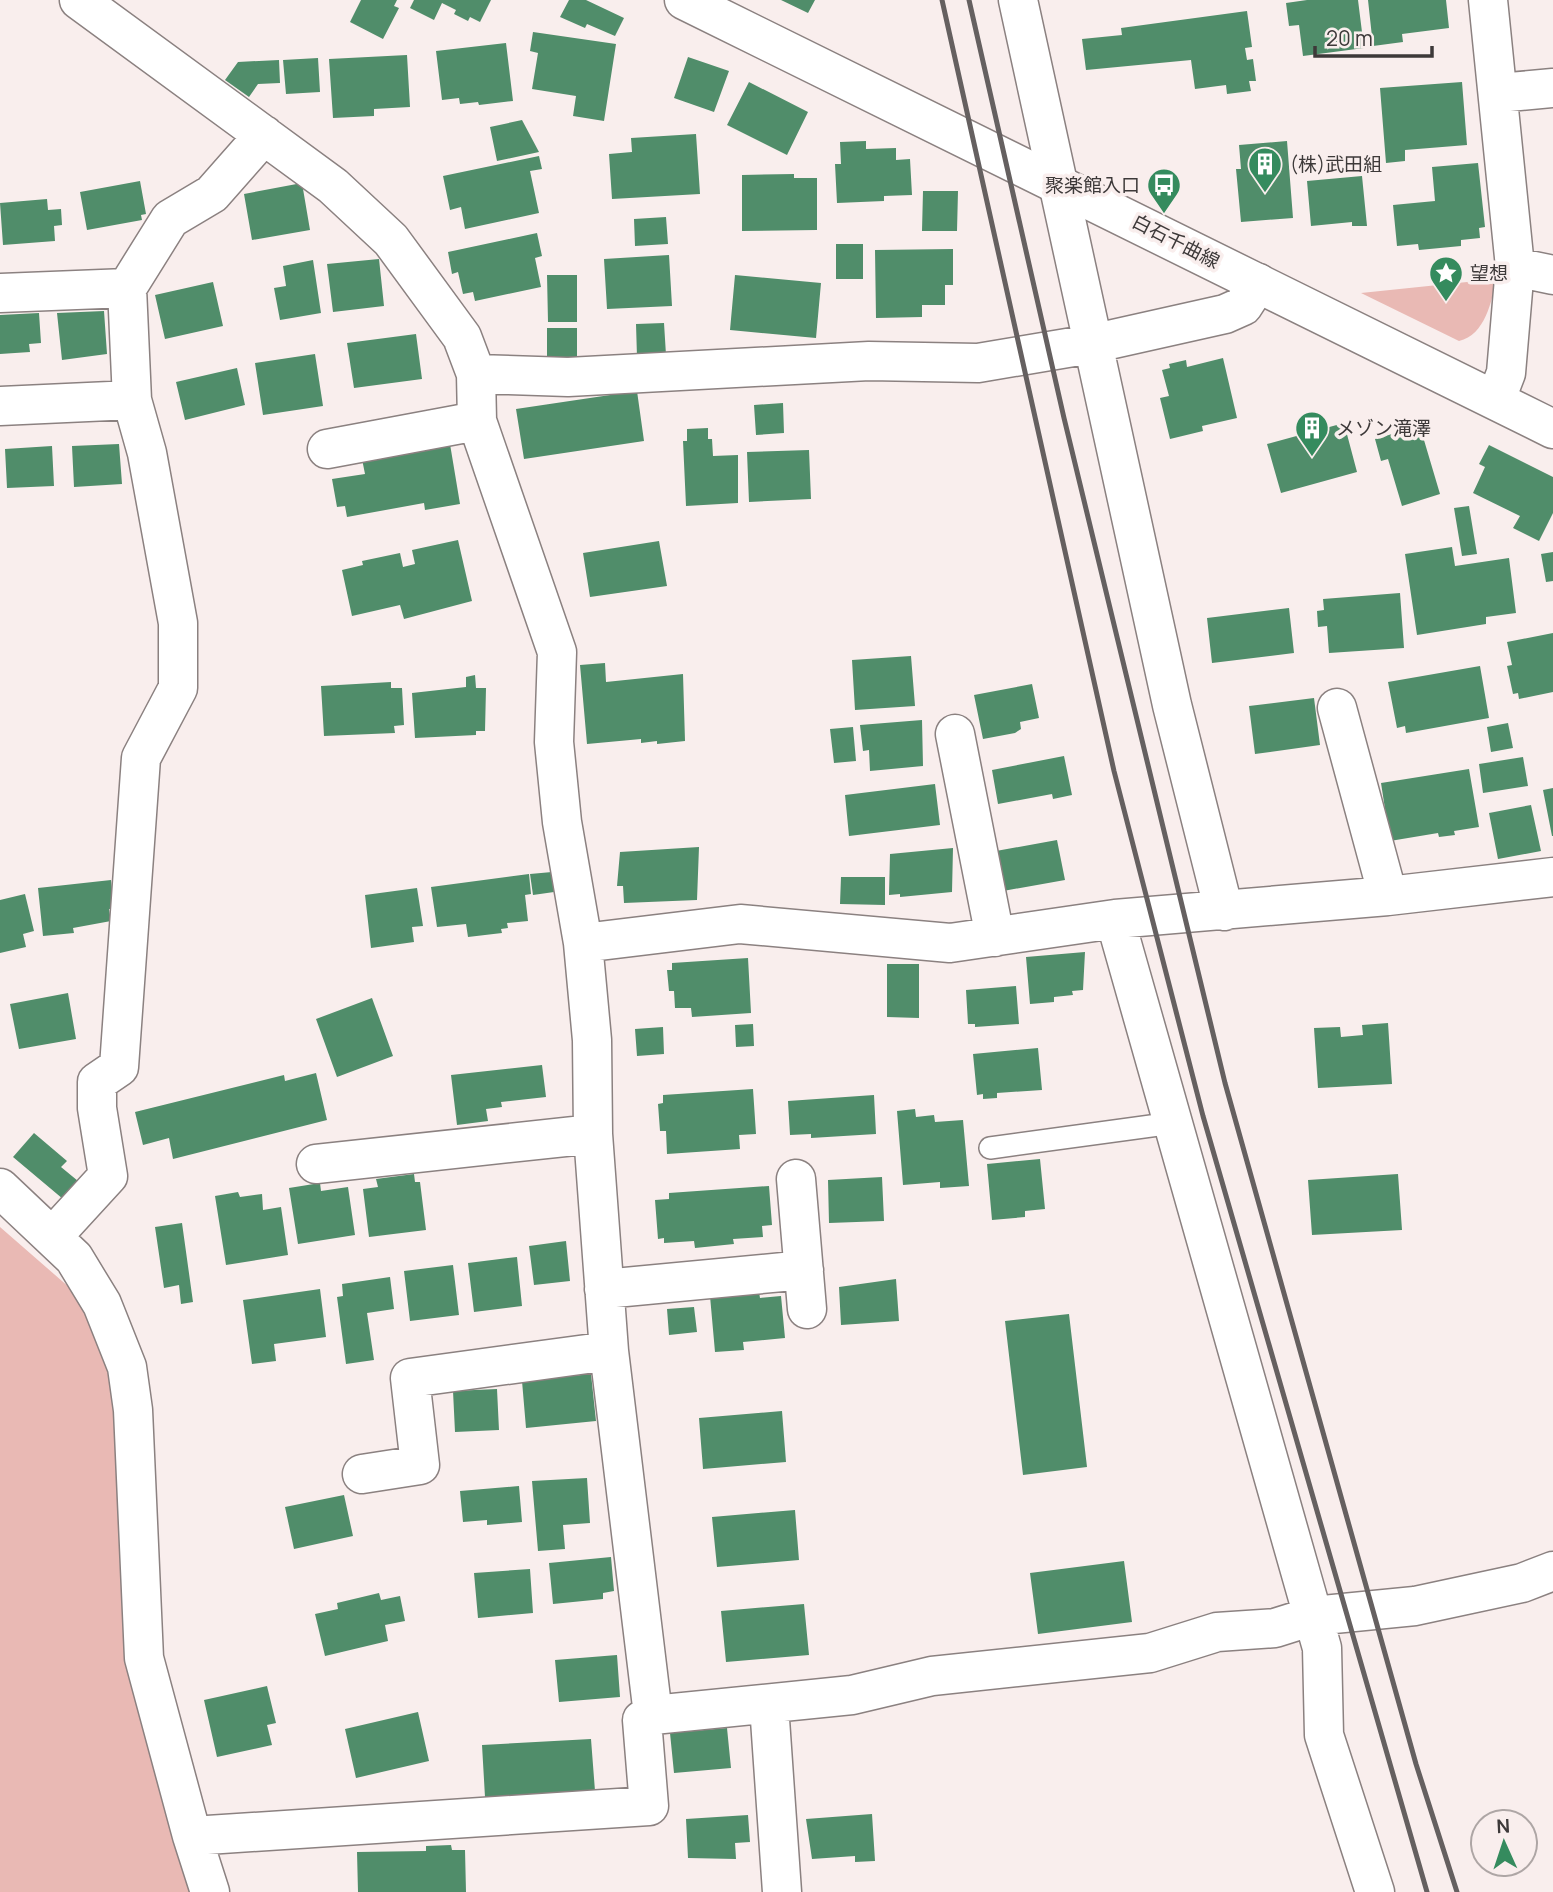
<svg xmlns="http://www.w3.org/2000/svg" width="1553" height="1892" font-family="Manrope,'Noto Sans JP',sans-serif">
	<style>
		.green { fill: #e9b9b4 }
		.building { fill: #508d6a }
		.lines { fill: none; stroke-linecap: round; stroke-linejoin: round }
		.service-casing { stroke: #8b8180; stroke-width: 24 }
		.minor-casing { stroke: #8b8180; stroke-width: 41 }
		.secondary-casing { stroke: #8b8180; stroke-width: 41 }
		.service { stroke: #fff; stroke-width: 21 }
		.minor { stroke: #fff; stroke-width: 38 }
		.secondary { stroke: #fff; stroke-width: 38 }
		.rail { stroke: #656060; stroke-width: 5 }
		.labels { text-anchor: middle; stroke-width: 7; stroke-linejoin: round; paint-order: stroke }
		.poi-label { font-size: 19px; fill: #3d3939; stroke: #f9eeed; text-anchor: start }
		.street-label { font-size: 19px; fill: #3d3939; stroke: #f9eeed }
	</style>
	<rect width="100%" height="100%" fill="#f9eeed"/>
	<path class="green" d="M1496,279C1492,301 1485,335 1459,341L1361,293Z
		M0,1227L70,1288L100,1338L116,1390L191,1892H0Z"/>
	<path class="building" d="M361,0H397L394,6L399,8L383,39L350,22Z
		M414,0H491L480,22L470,17L468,21L454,14L456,10L442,3L434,20L410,8Z
		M569,0H586L624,18L615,36L587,24L585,28L560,17Z
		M781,0H815L808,13Z
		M1307,0H1358L1364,48L1303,56L1299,25L1289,26L1286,3Z
		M1368,0H1446L1449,28L1402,34L1403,42L1373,46Z
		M1247,11L1252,47L1245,48L1247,60L1253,59L1256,81H1249L1251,91L1227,94L1226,85L1195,89L1191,60L1086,70L1082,39L1122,35L1121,28Z
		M533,32L616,44L604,121L573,116L576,96L532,89L538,53L530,51Z
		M506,43L513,101L479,105L478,102L460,104L459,98L442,100L436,51Z
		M407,55L410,107L374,109V116L333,118L329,59Z
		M688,57L729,71L714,112L674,98Z
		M318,58L320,92L286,94L283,60Z
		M279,60L280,83L258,84L249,97L225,80L238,62Z
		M749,82L808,112L787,155L727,125Z
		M1462,82L1467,145L1405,150V161L1386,163L1380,88Z
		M522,120L539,152L497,161L490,127Z
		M696,134L700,194L612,199L609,154L632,152L631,138Z
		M866,141V149L896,148V160L910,159L912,195L884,196V201L837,203L835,164H841L840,142Z
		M1287,141L1293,218L1241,222L1236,169H1241L1239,145Z
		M539,156L542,169L530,171L539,213L465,229L461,207L450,210L443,176Z
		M1478,163L1485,227L1479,228L1480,238L1461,240V246L1419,250L1418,244L1397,246L1393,205L1435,201L1432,167Z
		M794,174V178H817V230L742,231V175Z
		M1362,176L1367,226H1352V222L1311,226L1307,181Z
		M140,181L146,214L141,215L142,220L87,230L80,192Z
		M302,183L310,230L252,240L244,194Z
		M923,191H958L957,231H922Z
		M47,199L48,210L61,209L62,225L54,226L55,241L3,245L0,203Z
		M666,217L668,244L635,246L634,219Z
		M537,233L542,256L535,258L541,287L475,301L473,292L463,294L458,272L452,274L448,252Z
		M836,244H863V279H836Z
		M953,249V285H945V305H922V317L876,318L875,250Z
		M669,255L672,306L607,309L604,259Z
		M379,259L384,306L333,312L327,264Z
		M313,260L321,313L280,320L274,288L286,286L283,266Z
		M547,275H577V322H548Z
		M735,275L821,283L816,338L730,330Z
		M213,282L223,326L165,339L155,295Z
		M104,311L107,354L62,360L57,313Z
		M39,313L41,343L29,344L30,352L0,354V315Z
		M664,323L666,355L637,357L636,324Z
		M547,328H577V358H547Z
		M416,334L422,379L354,388L347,343Z
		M315,354L323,406L263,415L255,363Z
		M1223,358L1237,418L1202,426L1203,431L1170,439L1160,398L1169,396L1162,370L1170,368L1169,364L1186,360L1187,367Z
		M237,368L245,405L185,420L176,382Z
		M637,391L644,441L524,459L516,409Z
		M783,403L784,433L756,435L754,405Z
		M1344,423L1357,472L1281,493L1267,444Z
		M708,428V439H712L713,456L738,455V503L686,506L683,441H687V429Z
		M1406,430L1407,434L1421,430L1440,494L1402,506L1388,459L1381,461L1375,439Z
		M119,444L122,484L74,487L72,446Z
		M450,444L460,504L425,510L424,503L347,517L345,506L337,507L332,479L365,474L362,459Z
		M1489,445L1553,477V513L1539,541L1513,528L1520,516L1473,493L1485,467L1479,464Z
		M52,446L54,486L7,488L5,449Z
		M809,450L811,499L749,502L747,452Z
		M1469,506L1477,554L1462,556L1454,508Z
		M458,540L472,601L404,619L400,605L352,616L342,570L363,565L362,561L400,553L403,567L415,564L412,550Z
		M659,541L667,586L590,597L583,553Z
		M1452,547L1455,566L1509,558L1516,613L1486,617V624L1417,635L1405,554Z
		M1553,552V581L1546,582L1541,554Z
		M1400,593L1404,648L1329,653L1327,626L1318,627L1317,611L1324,610L1323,599Z
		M1289,608L1294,653L1212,663L1207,618Z
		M1553,633V692L1519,699L1518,693L1513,694L1507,666L1512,665L1507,642Z
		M911,656L915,706L855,710L852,660Z
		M605,663L606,682L683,674L685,741L657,744V741L641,743V739L587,744L580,665Z
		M1480,666L1489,718L1406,733L1405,726L1397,728L1388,682Z
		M475,675L476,688H486L485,731H476V735L415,738L412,693L466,687V677Z
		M391,682V688H402L404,725L394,726L395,733L324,736L321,686Z
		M1032,684L1039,718L1020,722L1021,729L1015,733L983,739L974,695Z
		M1314,698L1320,745L1255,754L1249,706Z
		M922,720L923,766L870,771L869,750L863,751L860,725Z
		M1508,723L1513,748L1491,752L1487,727Z
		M853,727L856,761L834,763L830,729Z
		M1064,756L1072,795L1053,799L1052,794L998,804L992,770Z
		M1523,757L1528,786L1483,793L1479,764Z
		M1469,769L1479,827L1454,831L1455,835L1439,837L1438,833L1390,841L1381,783Z
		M935,784L940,825L849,836L845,795Z
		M1553,788V836H1552L1543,790Z
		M1531,805L1541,851L1498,859L1489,813Z
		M1057,840L1065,880L1003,891L996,851Z
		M699,847L697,900L624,903L623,886H617L620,852Z
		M953,848L952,892L900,897V894L889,895L890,854Z
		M552,872L554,892L533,895L530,874Z
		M529,874L531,894L525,895L528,921L507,923L508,928L501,929L502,933L468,937L466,924L437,927L431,887Z
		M841,877H885V905L840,904Z
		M111,880L114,909H109L111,921L73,928L74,933L43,936L38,888Z
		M417,888L423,926L412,927L414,942L371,948L365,895Z
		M25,894L34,931L23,934L26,947L0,953V900Z
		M1085,952L1083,990L1072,991L1073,995L1054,997V1002L1030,1004L1026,957Z
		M748,958L751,1013L692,1017L691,1008H675L674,991H669L667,970H672V963Z
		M887,964H919V1018L887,1017Z
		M1016,986L1019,1024L975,1027V1024H968L966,990Z
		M68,993L76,1039L19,1049L10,1004Z
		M372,998L393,1056L337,1077L316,1019Z
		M1388,1023L1392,1084L1318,1088L1314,1028L1340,1027L1341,1037L1363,1035L1362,1025Z
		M753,1024L754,1046L736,1047L735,1025Z
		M663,1027L664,1054L637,1056L635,1029Z
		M1038,1048L1042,1090L997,1093V1098L983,1099V1094L977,1095L973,1054Z
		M542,1065L546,1097L501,1102L502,1107L486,1109L488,1121L457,1125L451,1075Z
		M316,1073L327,1120L173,1159L169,1138L143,1145L135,1112L284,1075L285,1081Z
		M753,1089L756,1134L739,1135L740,1149L667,1154L666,1131H660L658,1104L663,1103V1095Z
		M874,1095L876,1134L811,1138V1134L790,1135L788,1101Z
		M915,1109L916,1117L934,1115L935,1122L963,1120L969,1186L940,1188V1182L903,1185L897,1111Z
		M34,1133L67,1161L61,1167L78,1181L63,1199L13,1157Z
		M1040,1159L1045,1209L1025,1211V1217L992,1220L987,1164Z
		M414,1174L415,1182H420L426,1230L369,1237L363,1189L378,1187L376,1179Z
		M1398,1174L1402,1230L1312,1235L1308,1180Z
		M882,1177L884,1221L829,1223L828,1180Z
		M320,1183L321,1191L348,1187L355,1235L298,1244L289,1188Z
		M769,1186L772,1225L762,1226L763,1237L733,1239L734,1244L695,1248L694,1241L664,1243V1238L658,1239L655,1200L669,1199V1193Z
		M238,1192L240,1197L262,1194L263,1210L281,1207L288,1255L226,1265L215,1196Z
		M182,1223L193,1302L181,1304L179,1285L164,1288L155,1227Z
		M566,1241L570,1281L534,1285L529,1246Z
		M517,1257L522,1306L474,1312L468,1263Z
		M453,1265L459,1315L410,1321L404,1271Z
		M390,1277L394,1309L367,1313L374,1360L346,1364L337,1297L343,1296L342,1284Z
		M896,1279L899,1321L841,1325L839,1287Z
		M320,1289L326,1337L274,1344L276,1361L252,1364L243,1300Z
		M759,1292L760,1298L781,1296L785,1338L743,1342L744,1350L715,1352L710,1296Z
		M694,1307L697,1332L669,1335L667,1309Z
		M1069,1314L1087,1467L1023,1475L1005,1321Z
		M591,1374L596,1421L526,1428L522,1381Z
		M497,1389L499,1430L455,1432L453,1391Z
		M782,1411L786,1462L703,1469L699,1418Z
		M587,1478L590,1523L563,1525L565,1549L538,1551L532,1481Z
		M519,1486L522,1522L487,1525V1520L463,1522L460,1491Z
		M344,1495L353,1536L294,1549L285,1507Z
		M795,1510L799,1560L717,1567L712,1517Z
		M611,1557L614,1591L603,1593V1599L553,1604L549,1563Z
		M1124,1561L1132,1622L1038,1634L1030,1573Z
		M530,1569L533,1613L478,1618L474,1573Z
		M379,1593L381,1600L400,1596L405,1621L385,1625L388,1641L325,1656L315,1614L338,1609L337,1603Z
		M804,1604L809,1655L726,1662L721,1611Z
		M617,1655L620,1697L559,1702L555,1660Z
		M267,1686L276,1723L267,1725L272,1745L217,1757L204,1700Z
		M418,1712L429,1761L356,1778L345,1729Z
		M727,1728L731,1768L674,1773L670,1733Z
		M591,1739L595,1791L485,1797L482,1745Z
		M872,1814L875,1861L855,1862V1856L812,1859L806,1819Z
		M748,1815L750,1842L735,1843L736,1859L688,1858L686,1819Z
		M451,1845L452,1850H465L466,1892H358L357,1852L426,1851V1846Z"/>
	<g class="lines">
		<g class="service-casing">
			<path id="service" d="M990,1148L1173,1123"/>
		</g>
		<g class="minor-casing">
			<path id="minor" d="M79,0L333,186L391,240L462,337L476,374L477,421L557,652L554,742L562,822L583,943L592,1040L593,1134L609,1351L653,1715
				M1018,0L1172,705L1224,911
				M1488,0L1515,267L1506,373L1496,399
				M1498,93L1553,88
				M1515,267L1553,275
				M0,293L127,288
				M476,374L568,377L869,361L978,363L1091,344L1225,314L1243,306L1258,283
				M0,406L132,400
				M327,449L477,421
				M1337,708L1388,896
				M955,734L995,937
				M1115,919L1322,1648L1324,1735L1375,1892
				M583,943L740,924L950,943L1115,919L1388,896L1553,877
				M316,1164L593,1134
				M796,1179L807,1309
				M0,1188L74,1258L102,1304L127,1367L133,1410L144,1658L192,1836L210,1892
				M53,1236L108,1176L97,1108V1082L119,1067L141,758L178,688V623L147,453L132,400L127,288L170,219L212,194L264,135
				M604,1289L804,1270
				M362,1474L420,1465L410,1378L609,1351
				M769,1705L782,1892
				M192,1836L649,1806L642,1720L653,1715L852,1695L932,1676L1150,1653L1217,1632L1275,1628L1313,1616L1415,1606L1522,1583L1553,1571"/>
		</g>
		<g class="secondary-casing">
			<path id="secondary" d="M684,0L1553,429"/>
		</g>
		<use href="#service" class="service"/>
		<use href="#minor" class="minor"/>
		<use href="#secondary" class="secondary"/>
		<path class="rail" d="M942,0L1114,771L1203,1116L1427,1892
			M969,0L1064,418L1225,1083L1416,1764L1457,1892"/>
	</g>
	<defs>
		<g id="building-pin" transform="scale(1.75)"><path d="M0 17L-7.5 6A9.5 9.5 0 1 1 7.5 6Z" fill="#358b5e" stroke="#f9eeed"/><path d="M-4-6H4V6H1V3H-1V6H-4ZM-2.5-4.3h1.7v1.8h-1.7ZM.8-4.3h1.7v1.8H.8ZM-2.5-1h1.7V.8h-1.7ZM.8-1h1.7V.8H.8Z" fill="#fff"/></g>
		<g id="bus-pin" transform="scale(1.75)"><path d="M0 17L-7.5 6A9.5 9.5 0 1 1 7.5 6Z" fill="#358b5e" stroke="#f9eeed"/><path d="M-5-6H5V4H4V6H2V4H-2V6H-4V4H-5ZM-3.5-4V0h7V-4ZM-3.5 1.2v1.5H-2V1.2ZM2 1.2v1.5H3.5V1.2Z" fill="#fff"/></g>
		<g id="sight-pin" transform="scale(1.75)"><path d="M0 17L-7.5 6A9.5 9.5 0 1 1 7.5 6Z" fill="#358b5e" stroke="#f9eeed"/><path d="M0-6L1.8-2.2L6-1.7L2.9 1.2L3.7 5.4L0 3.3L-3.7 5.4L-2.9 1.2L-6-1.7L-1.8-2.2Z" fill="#fff"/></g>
	</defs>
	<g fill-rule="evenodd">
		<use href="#building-pin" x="1265" y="164"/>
		<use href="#bus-pin" x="1164" y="185"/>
		<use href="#sight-pin" x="1446" y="273"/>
		<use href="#building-pin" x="1312" y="428"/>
	</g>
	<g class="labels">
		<g class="poi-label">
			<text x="1290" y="171">(株)武田組</text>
			<text x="1140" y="192" text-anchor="end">聚楽館入口</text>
			<text x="1470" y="280">望想</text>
			<text x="1336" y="435">メゾン滝澤</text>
		</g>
		<g class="street-label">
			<text transform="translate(1176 241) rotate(27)" y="7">白石千曲線</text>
		</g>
	</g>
	<g transform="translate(1504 1843) rotate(357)"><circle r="33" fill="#f9eeed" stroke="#aea6a5" stroke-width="2"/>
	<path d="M0-5L12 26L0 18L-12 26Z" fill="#358b5e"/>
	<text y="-10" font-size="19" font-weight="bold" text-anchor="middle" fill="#3d3939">N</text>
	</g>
	<path d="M1315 46v10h117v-10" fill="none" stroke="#3d3939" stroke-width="3.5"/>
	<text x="1326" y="46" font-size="21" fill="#3d3939" stroke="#f9eeed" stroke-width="5" paint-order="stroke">20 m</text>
</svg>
